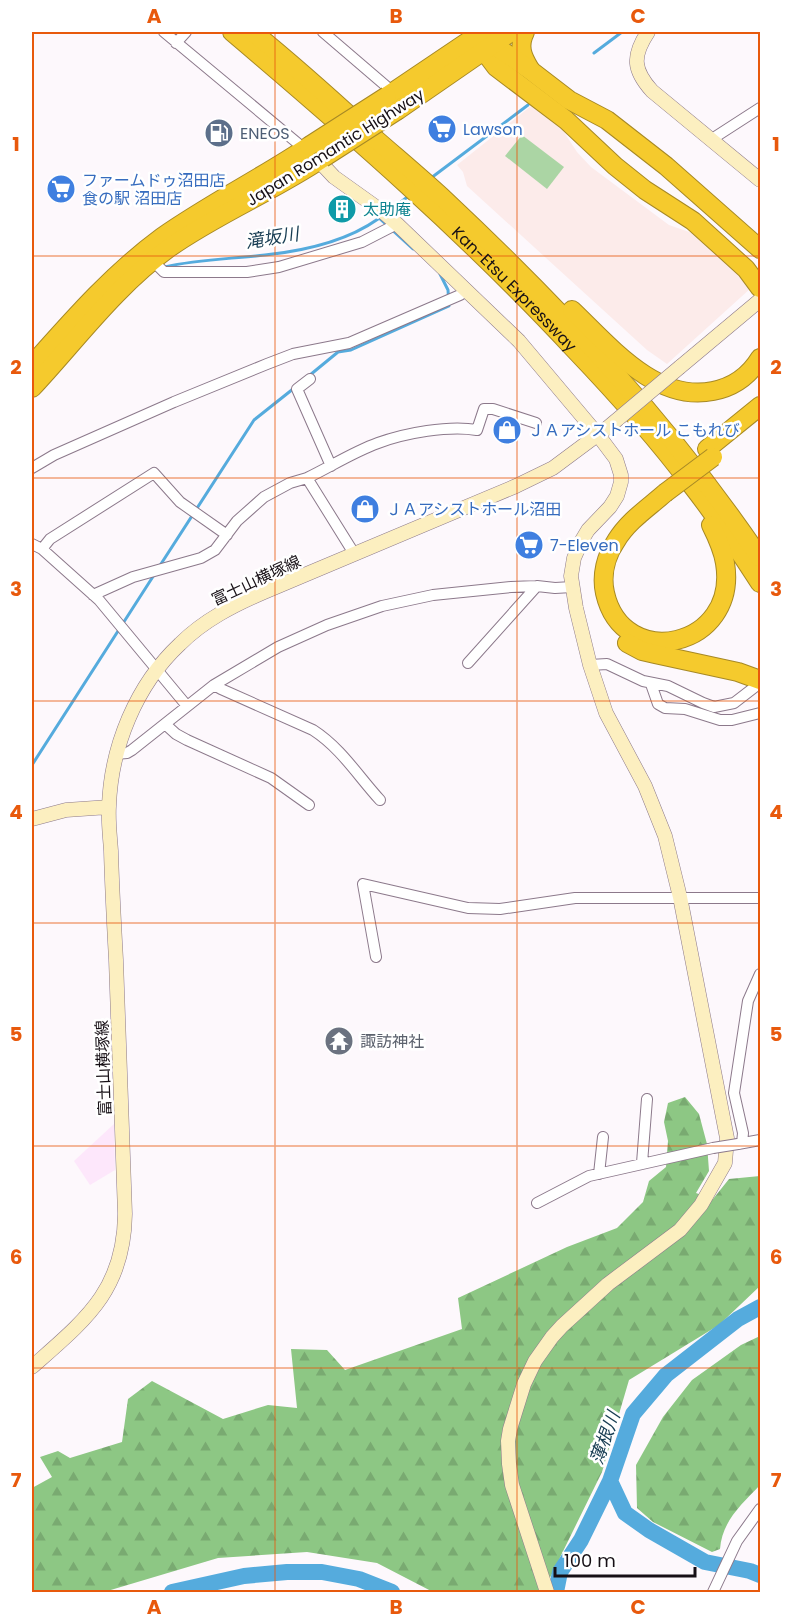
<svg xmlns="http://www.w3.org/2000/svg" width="792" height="1624" font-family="Poppins,'Noto Sans JP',sans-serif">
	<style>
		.built { fill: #fde7fb }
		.industrial { fill: #fcebea }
		.forest { fill: url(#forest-firs) }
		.pitch { fill: #abd5a4 }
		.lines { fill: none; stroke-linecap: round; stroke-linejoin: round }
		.stream { stroke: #55abdd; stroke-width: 3 }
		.river { stroke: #55abdd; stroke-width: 16 }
		.street-casing { stroke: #8c798b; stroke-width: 12 }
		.secondary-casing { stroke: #8c798b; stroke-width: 15 }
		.highway-casing { stroke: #a78925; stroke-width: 20 }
		.street { stroke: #fff; stroke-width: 10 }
		.secondary { stroke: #fcefc0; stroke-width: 14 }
		.highway { stroke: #f5ca2d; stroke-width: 18 }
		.street-bridge-casing { stroke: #8c798b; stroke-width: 12; stroke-linecap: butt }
		.secondary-bridge-casing { stroke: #8c798b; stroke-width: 15; stroke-linecap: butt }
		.highway-bridge-casing { stroke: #a78925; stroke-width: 20; stroke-linecap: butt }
		.street-bridge { stroke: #fff; stroke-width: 10 }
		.secondary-bridge { stroke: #fcefc0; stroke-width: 14 }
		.highway-bridge { stroke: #f5ca2d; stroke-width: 18 }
		.grid { fill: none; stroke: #e8590c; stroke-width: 1.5; stroke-opacity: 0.55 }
		.labels { text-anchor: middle; stroke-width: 5; stroke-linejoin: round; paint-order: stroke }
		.shop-label { font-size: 16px; fill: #366cbe; stroke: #fff; text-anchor: start }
		.service-label { font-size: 16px; fill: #4e5e75; stroke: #fff; text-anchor: start }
		.street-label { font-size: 16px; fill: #160f15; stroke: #fff }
		.culture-label { font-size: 16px; fill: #0d838f; stroke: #fff; text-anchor: start }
		.worship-label { font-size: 16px; fill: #5b616d; stroke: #fff; text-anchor: start }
		.water-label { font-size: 18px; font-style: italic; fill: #173c52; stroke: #fff }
		.neatline { fill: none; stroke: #e8590c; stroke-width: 2 }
		.grid-label { font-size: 20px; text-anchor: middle; font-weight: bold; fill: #e8590c }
	</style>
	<defs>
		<pattern id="forest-firs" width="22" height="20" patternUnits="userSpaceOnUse" patternTransform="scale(1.5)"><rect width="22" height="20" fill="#8dc784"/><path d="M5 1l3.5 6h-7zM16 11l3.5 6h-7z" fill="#79aa71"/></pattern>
	</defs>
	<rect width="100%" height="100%" fill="#fdf8fc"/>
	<path class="built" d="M114,1124L115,1170L90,1185L74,1161Z"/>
	<path class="industrial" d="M531,106L562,129L577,152L591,167L669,225L695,234L751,288L667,364L647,350L467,186L463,172L457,165Z"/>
	<path class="forest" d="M685,1097L699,1114L707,1144L709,1171L696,1193L713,1199L729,1179L760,1176V1286L719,1325L629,1380L602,1472L543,1592H433L377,1563L307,1552L218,1558L104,1592H32V1488L52,1477L40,1457L58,1451L70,1458L122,1442L128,1399L152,1381L223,1419L268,1405L297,1408L291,1349L327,1350L345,1370L462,1329L458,1298L567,1247L617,1228L643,1202L649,1181L666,1167L668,1141L664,1122L668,1103Z
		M760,1336V1485C742,1504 722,1521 720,1549L712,1552L653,1522L637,1508L636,1465L663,1417L692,1380L741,1345Z"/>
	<path class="pitch" d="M522,135L564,167L547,189L505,156Z"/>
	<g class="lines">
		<path class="stream" d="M594,53L622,32
			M431,178L528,105
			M389,211L410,195
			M379,218L413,249
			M165,267C198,259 232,259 265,255C303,251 347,241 378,219
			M310,375L338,352L351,350L449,306L448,290L440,274
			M159,567L254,420L293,389
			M32,765L154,575"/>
		<path class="river" d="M610,1481L625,1513L649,1530L705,1562L750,1571L760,1575
			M172,1592L244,1576L287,1572H322L359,1579L392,1592
			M556,1592L560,1572L581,1540L610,1481L633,1414L666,1375L738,1319L760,1307"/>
		<g class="street-casing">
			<path id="street" d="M164,32L307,151
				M323,32L386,86L391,93
				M176,43L186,32
				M712,139L760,108
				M153,261L164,272H247L279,267L362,242L397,224
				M310,379L297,389L331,466
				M32,468L54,455L174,402L267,364L293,354L349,343L460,295L467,290
				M307,478C330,467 353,452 378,443C405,433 449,425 477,430L484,409H493L536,423
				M32,544L42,549L99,600L187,706
				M42,549L50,539L154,473L180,502L227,535
				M93,595L133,577L201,558L215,550L237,521L264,497L290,483L307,478L355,555
				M468,663L537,586
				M590,665L607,664L643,681L668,686L703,703L714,707L734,703L760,683
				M651,684L658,704L665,708L685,709L720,720H732L760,713
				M214,685L221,689L313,730C341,748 358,776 380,800
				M165,724L176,734L187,740L271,778L309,805
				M116,754L127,753L132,750L214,685L278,647L327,625L382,606L433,595L511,587L537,586L555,588L572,587
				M376,957L363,884L468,908L500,909L575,898H760
				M742,1143L743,1133L734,1093L748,1001L760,974
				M738,1144L760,1140
				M642,1163L647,1099
				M599,1174L603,1137
				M537,1203L589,1176L713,1148
				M713,1592L737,1541L760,1509"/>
		</g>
		<g class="secondary-casing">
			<path id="secondary" d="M648,32C632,56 633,70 652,91L760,180
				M319,161L334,177L383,212L397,224L519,341L598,435L616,459L621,475V482L617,496L610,507L588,530L582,540L574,558L571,576L576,608L590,665L606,713L645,786L665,836L680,897L727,1138L725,1163L701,1205L680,1230L608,1284L562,1326L552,1337L535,1361L524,1384L510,1429L508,1441L509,1464L512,1485L547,1592
				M680,367L760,300
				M32,819L66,810L109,807
				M32,1367C85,1320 124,1291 125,1214C122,1129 119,1045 116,960C114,924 112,888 111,851C110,836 108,821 109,806C111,747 136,685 180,644C204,620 234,605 264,592L516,486L553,468L604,430"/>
		</g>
		<g class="highway-casing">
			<g id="highway">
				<path id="s1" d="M232,32C351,133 468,235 574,349C615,392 655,436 690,483C715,515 738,549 760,583"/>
				<path d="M253,32C291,63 327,95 363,128C390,152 418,175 445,200C561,309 671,426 760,558"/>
				<path d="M525,32C518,46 522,56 530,69"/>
				<path d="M478,34L484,51L496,67L566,120L615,166L645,190L693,221L746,269L760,288"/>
				<path d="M478,34L530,70L569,100L607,120L666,166L760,249"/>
				<path d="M387,96L482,32"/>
				<path d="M398,110L511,32"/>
				<path d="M572,310C609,345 656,403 713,391C734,387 749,376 760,358"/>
				<path d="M32,365C72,320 113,273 162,237C209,204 261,178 309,146"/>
				<path d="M32,388C76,341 115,287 169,248C217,214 274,191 323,158"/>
				<path d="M707,449L760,406"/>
				<path d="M665,493C648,508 628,521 616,541C606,556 601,575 605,593C623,673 739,648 725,563C723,550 717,537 711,525"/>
				<path d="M627,643L642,651L655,654L738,672L760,680"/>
			</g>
		</g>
		<use href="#street" class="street"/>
		<use href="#secondary" class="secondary"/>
		<use href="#highway" class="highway"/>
		<g class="street-bridge-casing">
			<path id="street-bridge" d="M713,1148L738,1144"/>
		</g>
		<g class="secondary-bridge-casing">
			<path id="secondary-bridge" d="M606,429L680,367"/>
		</g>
		<g class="highway-bridge-casing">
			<path id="highway-bridge" d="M309,146L387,96
				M323,158L398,110
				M665,493L713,457"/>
		</g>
		<use href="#street-bridge" class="street-bridge"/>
		<use href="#secondary-bridge" class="secondary-bridge"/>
		<use href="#highway-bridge" class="highway-bridge"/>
	</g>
	<path class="grid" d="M275,32V1592M517,32V1592M32,256H760M32,478H760M32,701H760M32,923H760M32,1146H760M32,1368H760"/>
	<defs>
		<g id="supermarket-disc" transform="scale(1.5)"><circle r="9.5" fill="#3f7fe0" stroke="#fff"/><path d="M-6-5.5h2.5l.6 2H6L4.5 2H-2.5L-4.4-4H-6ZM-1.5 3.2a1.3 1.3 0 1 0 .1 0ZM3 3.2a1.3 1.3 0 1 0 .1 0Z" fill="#fff"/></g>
		<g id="fuel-disc" transform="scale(1.5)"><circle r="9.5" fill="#5c6f8a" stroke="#fff"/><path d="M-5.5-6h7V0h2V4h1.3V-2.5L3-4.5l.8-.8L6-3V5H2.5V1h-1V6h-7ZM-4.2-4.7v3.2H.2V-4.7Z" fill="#fff"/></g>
		<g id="building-disc" transform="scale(1.5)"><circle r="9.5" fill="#0f9aa8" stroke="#fff"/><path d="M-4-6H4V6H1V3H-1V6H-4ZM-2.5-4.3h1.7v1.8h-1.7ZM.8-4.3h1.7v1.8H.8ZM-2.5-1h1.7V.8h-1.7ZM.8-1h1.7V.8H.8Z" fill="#fff"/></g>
		<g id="shop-disc" transform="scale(1.5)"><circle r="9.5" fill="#3f7fe0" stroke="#fff"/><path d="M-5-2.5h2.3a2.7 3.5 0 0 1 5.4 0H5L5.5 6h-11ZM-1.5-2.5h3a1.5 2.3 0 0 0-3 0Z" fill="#fff"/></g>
		<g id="temple-disc" transform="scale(1.5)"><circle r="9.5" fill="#6b7280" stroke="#fff"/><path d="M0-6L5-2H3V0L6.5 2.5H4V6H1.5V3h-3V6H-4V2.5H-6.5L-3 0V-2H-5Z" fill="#fff"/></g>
	</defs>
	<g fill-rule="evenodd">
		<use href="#supermarket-disc" x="442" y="129"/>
		<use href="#fuel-disc" x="219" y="133"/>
		<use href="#supermarket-disc" x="61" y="189"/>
		<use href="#building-disc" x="342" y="209"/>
		<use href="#shop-disc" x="507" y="430"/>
		<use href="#shop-disc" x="365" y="509"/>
		<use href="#supermarket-disc" x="529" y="545"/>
		<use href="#temple-disc" x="339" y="1041"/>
	</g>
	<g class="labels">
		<g class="shop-label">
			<text x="463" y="135">Lawson</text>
			<text x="82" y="186">ファームドゥ沼田店<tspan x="82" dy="18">食の駅 沼田店</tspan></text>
			<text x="528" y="436">ＪＡアシストホール こもれび</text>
			<text x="386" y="515">ＪＡアシストホール沼田</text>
			<text x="550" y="551">7-Eleven</text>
		</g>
		<g class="service-label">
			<text x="240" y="139">ENEOS</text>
		</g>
		<g class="street-label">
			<text transform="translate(335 147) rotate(-32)" y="6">Japan Romantic Highway</text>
			<text dy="6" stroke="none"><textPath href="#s1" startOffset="382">Kan-Etsu Expressway</textPath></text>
			<text transform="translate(256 580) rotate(-25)" y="6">富士山横塚線</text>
			<text transform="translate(103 1068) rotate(-92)" y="6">富士山横塚線</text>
		</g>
		<g class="culture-label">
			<text x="363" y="215">太助庵</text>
		</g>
		<g class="worship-label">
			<text x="360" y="1047">諏訪神社</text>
		</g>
		<g class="water-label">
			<text transform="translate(272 238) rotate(-9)" y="6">滝坂川</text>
			<text transform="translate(605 1438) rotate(-70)" y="6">薄根川</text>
		</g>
	</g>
	<rect width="792" height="1624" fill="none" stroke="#ffffff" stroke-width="66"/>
	<path d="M555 1567v9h140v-9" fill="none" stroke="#160f15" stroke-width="3"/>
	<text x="564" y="1567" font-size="18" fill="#160f15" stroke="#ffffff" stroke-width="4.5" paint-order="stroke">100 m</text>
	<rect x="33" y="33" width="726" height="1558" class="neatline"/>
	<g class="grid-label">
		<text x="154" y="23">A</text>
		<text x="396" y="23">B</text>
		<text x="638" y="23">C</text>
		<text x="16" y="151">1</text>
		<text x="776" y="151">1</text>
		<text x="16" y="374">2</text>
		<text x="776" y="374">2</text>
		<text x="16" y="596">3</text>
		<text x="776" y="596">3</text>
		<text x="16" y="819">4</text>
		<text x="776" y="819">4</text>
		<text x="16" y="1041">5</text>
		<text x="776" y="1041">5</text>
		<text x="16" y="1264">6</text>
		<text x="776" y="1264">6</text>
		<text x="16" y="1487">7</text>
		<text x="776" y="1487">7</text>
		<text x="154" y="1614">A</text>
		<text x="396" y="1614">B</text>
		<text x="638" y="1614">C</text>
	</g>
</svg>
